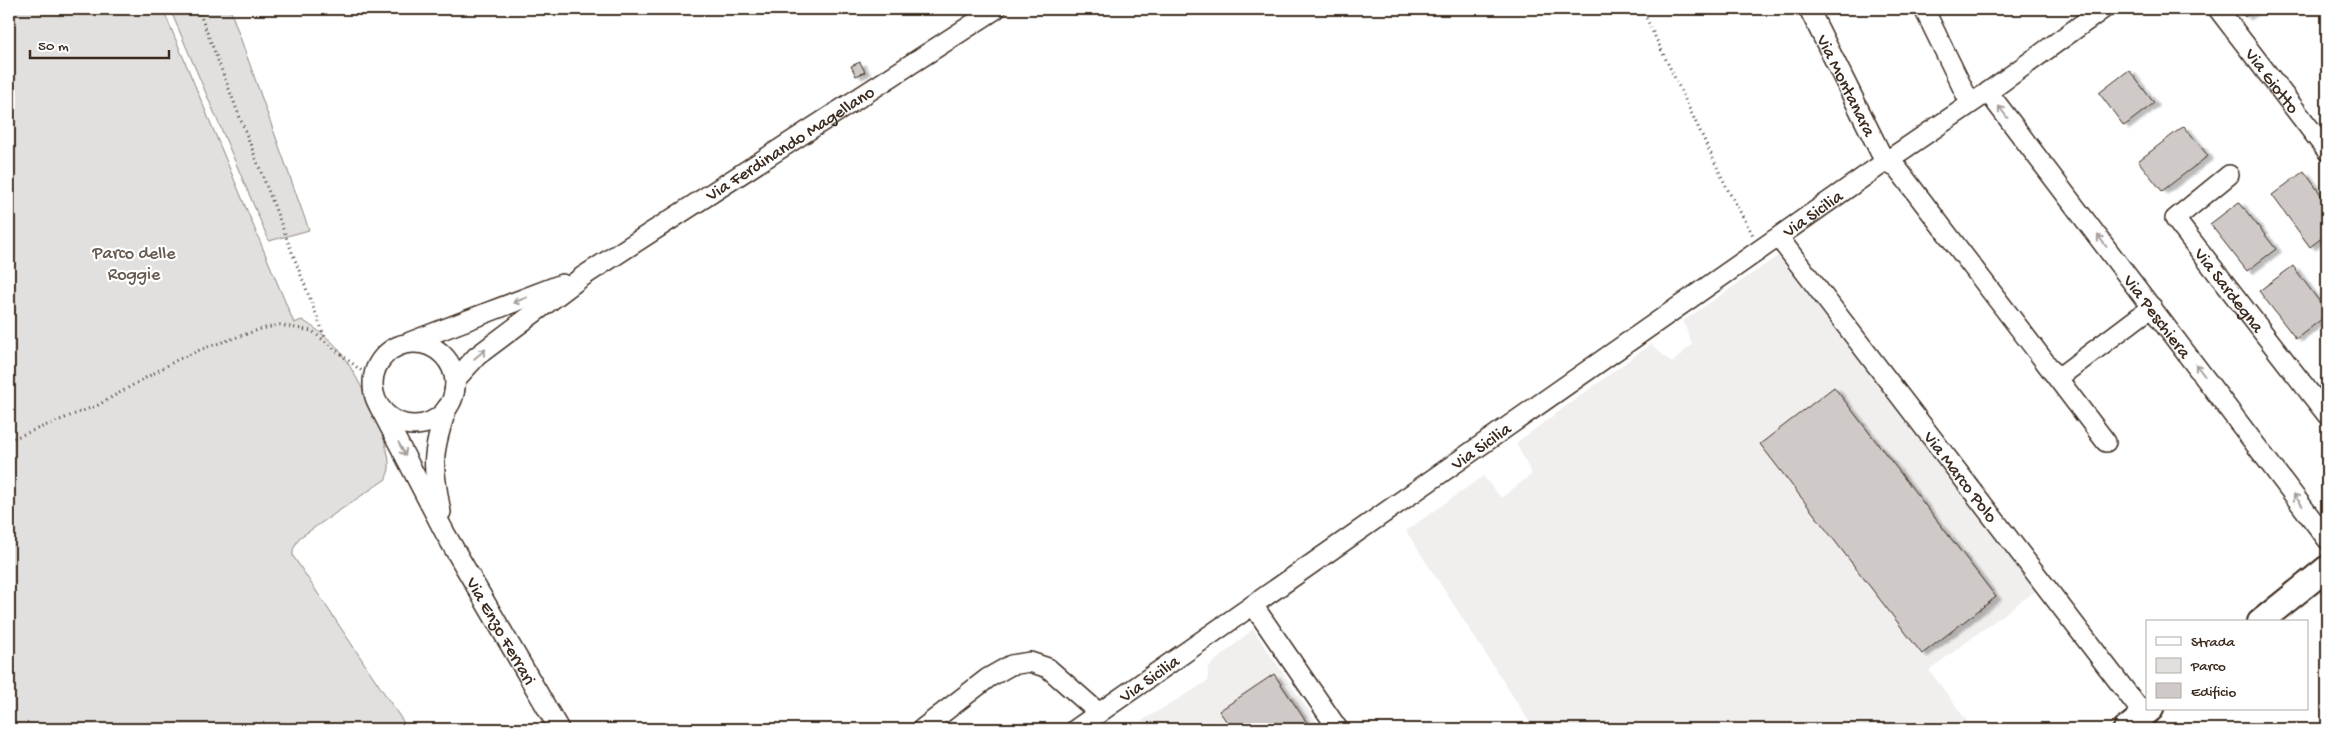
<svg xmlns="http://www.w3.org/2000/svg" width="2336" height="738" font-family="'Gochi Hand',sans-serif">
	<style>
		.built { fill: #f1efee }
		.green { fill: #e2e0de; stroke: #8e857e }
		.building { fill: #cfcac7; stroke: #3b2a1e; filter: url(#shadow) }
		.lines { fill: none; stroke-linecap: round; stroke-linejoin: round }
		.minor-casing { stroke: #3b2a1e; stroke-width: 22 }
		.tertiary-casing { stroke: #3b2a1e; stroke-width: 28 }
		.path { stroke: #3b2a1e; stroke-width: 3; stroke-dasharray: 1 4; stroke-linecap: butt }
		.minor { stroke: #fff; stroke-width: 19 }
		.tertiary { stroke: #fff; stroke-width: 24 }
		.oneway { stroke: #a79f9a }
		.labels { text-anchor: middle; stroke-width: 4.5; stroke-linejoin: round; paint-order: stroke }
		.street-label { font-size: 18px; fill: #3b2a1e; stroke: #fff }
		.park-label { font-size: 18px; fill: #65584e; stroke: #fff }
	</style>
	<defs>
		<filter id="shadow"><feDropShadow dx="5.5" dy="3" stdDeviation="1" flood-color="#0004"/></filter>
	</defs>
	<rect width="100%" height="100%" fill="#fff"/>
	<filter id="ink" filterUnits="userSpaceOnUse"><feTurbulence type="fractalNoise" baseFrequency=".02" numOctaves="2"/><feDisplacementMap in="SourceGraphic" scale="10" xChannelSelector="R" yChannelSelector="G"/><feConvolveMatrix kernelMatrix="1 2 1 2 8 2 1 2 1" color-interpolation-filters="sRGB"/></filter>
	<g filter="url(#ink)">
		<path class="built" d="M1778,256L2035,591L1929,670L1973,729H1534L1406,531L1483,476L1501,498L1532,474L1516,443L1651,344L1672,363L1692,344L1683,321Z
			M1253,629L1321,729H1128L1208,681V667Z"/>
		<path class="green" d="M9,9H163L294,323L302,320C313,327 324,334 333,343C352,362 392,442 389,468C389,472 386,476 386,479L299,538L293,550V556L408,729H9Z
			M170,9H230L309,230L269,241Z"/>
		<path class="building" d="M2239,9H2257L2245,17Z
			M860,62L865,72L856,76L851,66Z
			M2129,70L2154,103L2124,126L2099,93Z
			M2184,126L2208,156L2162,191L2138,161Z
			M2304,171L2327,203V234L2310,247L2272,195Z
			M2239,202L2276,249L2247,271L2210,224Z
			M2293,266L2327,312V315L2296,339L2259,291Z
			M1834,387L1996,597L1922,654L1760,444Z
			M1274,674L1311,729H1232L1219,711Z"/>
		<g class="lines">
			<g class="minor-casing">
				<g id="minor">
					<path id="s1" d="M1809,9L1885,162L1897,168L2106,442"/>
					<path d="M1924,9L1970,103"/>
					<path id="s2" d="M2218,9L2327,151"/>
					<path id="s3" d="M1988,92L2327,539"/>
					<path id="s4" d="M2229,175L2175,219L2327,415"/>
					<path id="s5" d="M1779,238L2144,715"/>
					<path d="M410,342L562,284"/>
					<circle cx="414" cy="384" r="41"/>
					<path d="M2058,378L2152,307"/>
					<path id="s6" d="M454,393L456,379L477,356L582,277L996,9"/>
					<path id="s7" d="M379,406L445,533L559,729"/>
					<path d="M441,512C432,465 431,454 447,408"/>
					<path d="M1253,605L1338,729"/>
					<path d="M922,729L988,678L1011,665L1030,662L1048,668L1099,713"/>
					<path id="s8" d="M1076,729L1885,162L1988,92L2103,9"/>
				</g>
			</g>
			<g class="tertiary-casing">
				<path id="tertiary" d="M2260,622L2327,568
					M2126,729L2151,709"/>
			</g>
			<path class="path" d="M198,9L326,340
				M1642,9L1729,192L1753,235
				M9,440L98,405L177,360L202,349L261,329L280,325L312,331L363,372L374,375"/>
			<use href="#minor" class="minor"/>
			<use href="#tertiary" class="tertiary"/>
		</g>
		<defs><path id="oneway-shaft" d="M-6 0H5M1.5-3L5.5 0L1.5 3" fill="none" stroke-width="1.6" stroke-linecap="round" stroke-linejoin="round" transform="scale(1.25)"/></defs>
		<g class="oneway">
			<use href="#oneway-shaft" transform="translate(2003 112) rotate(-127)"/>
			<use href="#oneway-shaft" transform="translate(2102 241) rotate(-127)"/>
			<use href="#oneway-shaft" transform="translate(520 300) rotate(159)"/>
			<use href="#oneway-shaft" transform="translate(480 354) rotate(-40)"/>
			<use href="#oneway-shaft" transform="translate(2200 370) rotate(-127)"/>
			<use href="#oneway-shaft" transform="translate(402 449) rotate(62)"/>
			<use href="#oneway-shaft" transform="translate(2298 500) rotate(-127)"/>
		</g>
	</g>
	<g class="labels">
		<g class="street-label">
			<text dy="6" stroke="none"><textPath href="#s2" startOffset="90">Via Giotto</textPath></text>
			<text dy="6" stroke="none"><textPath href="#s1" startOffset="85">Via Montanara</textPath></text>
			<text dy="6" stroke="none"><textPath href="#s6" startOffset="424">Via Ferdinando Magellano</textPath></text>
			<text dy="6" stroke="none"><textPath href="#s8" startOffset="899">Via Sicilia</textPath></text>
			<text dy="6" stroke="none"><textPath href="#s4" startOffset="159">Via Sardegna</textPath></text>
			<text dy="6" stroke="none"><textPath href="#s3" startOffset="281">Via Peschiera</textPath></text>
			<text dy="6" stroke="none"><textPath href="#s8" startOffset="494">Via Sicilia</textPath></text>
			<text dy="6" stroke="none"><textPath href="#s5" startOffset="300">Via Marco Polo</textPath></text>
			<text dy="6" stroke="none"><textPath href="#s7" startOffset="256">Via Enzo Ferrari</textPath></text>
			<text dy="6" stroke="none"><textPath href="#s8" startOffset="89">Via Sicilia</textPath></text>
		</g>
		<g class="park-label">
			<text x="134" y="258">Parco delle<tspan x="134" dy="21">Roggie</tspan></text>
		</g>
	</g>
	<rect width="2336" height="738" fill="none" stroke="#fff" stroke-width="30"/>
	<rect x="15" y="15" width="2306" height="708" fill="none" stroke="#3b2a1e" stroke-width="2" filter="url(#ink)"/>
	<rect x="2146" y="620" width="162" height="90" fill="#ffffff" stroke="#b1aaa5"/>
	<rect x="2156" y="637" width="25" height="8" fill="#ffffff" stroke="#b1aaa5"/>
	<text x="2191" y="646" font-size="15" fill="#3b2a1e">Strada</text>
	<rect x="2156" y="658" width="25" height="15" fill="#e2e0de" stroke="#b1aaa5"/>
	<text x="2191" y="670" font-size="15" fill="#3b2a1e">Parco</text>
	<rect x="2156" y="683" width="25" height="15" fill="#cfcac7" stroke="#b1aaa5"/>
	<text x="2191" y="696" font-size="15" fill="#3b2a1e">Edificio</text>
	<path d="M30 50v8h139v-8" fill="none" stroke="#3b2a1e" stroke-width="2.5"/>
	<text x="38" y="50" font-size="15" fill="#3b2a1e" stroke="#ffffff" stroke-width="4" paint-order="stroke">50 m</text>
</svg>
